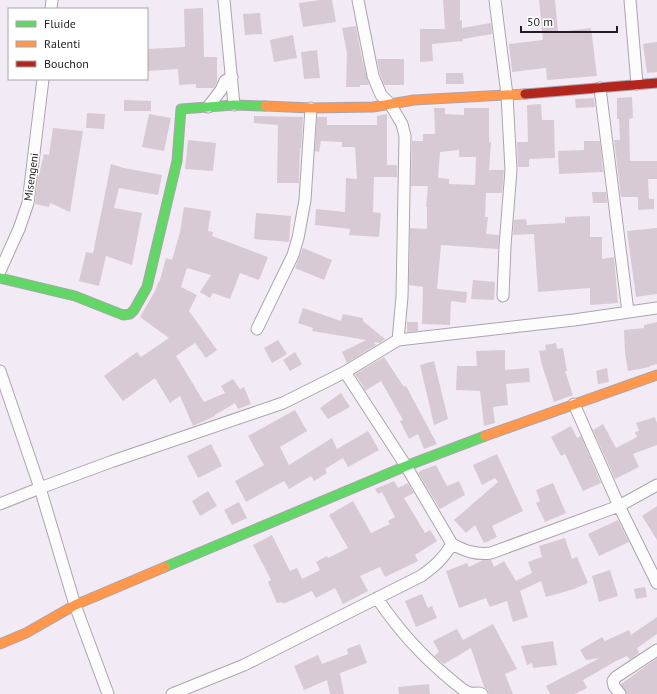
<svg xmlns="http://www.w3.org/2000/svg" width="657" height="694" font-family="'PT Sans',sans-serif">
	<style>
		.building { fill: #d8cad5; fill-rule: evenodd }
		.lines { fill: none; stroke-linecap: round; stroke-linejoin: round }
		.street-casing { stroke: #aaa5ac; stroke-width: 13 }
		.fast-casing { stroke: #aaa5ac; stroke-width: 11 }
		.slow-casing { stroke: #aaa5ac; stroke-width: 11 }
		.jam-casing { stroke: #aaa5ac; stroke-width: 11 }
		.street { stroke: #fdfcfd; stroke-width: 11 }
		.fast { stroke: #63d668; stroke-width: 9 }
		.slow { stroke: #ff974d; stroke-width: 9 }
		.jam { stroke: #b3261e; stroke-width: 9 }
		.labels { text-anchor: middle; stroke-width: 3; stroke-linejoin: round; paint-order: stroke }
		.street-label { font-size: 11px; fill: #211d22; stroke: #fff }
	</style>
	<rect width="100%" height="100%" fill="#f2eaf4"/>
	<path class="building" d="M320,0H332L336,22L303,27L299,3Z
		M443,0H460V21L462,20V28L491,23L492,34L463,39V41L432,44L433,61L420,62V29H445Z
		M539,0H555L558,32L591,28L597,76L547,80L546,68L512,72L509,44L543,40Z
		M203,8L204,57H217V82L214,88H196V84L179,85L178,69L147,71V49L185,47L184,9Z
		M260,13L262,34L245,35L243,14Z
		M356,26L362,59L369,85H360V87H346L347,53L342,28Z
		M293,35L297,58L274,62L270,40Z
		M657,42V72L647,73L643,44Z
		M317,50L320,78L304,79L301,52Z
		M377,59H404V85H384L380,74Z
		M446,73H463L464,84H446Z
		M632,97L633,118L629,119L630,161H657V179H648L649,199H654V209L638,210V197H621L614,140H620L619,119H617V98Z
		M594,98L595,107L576,108L575,99Z
		M124,100L151,101V111H124Z
		M541,104L542,120H554L555,158L529,159V167H518L517,142H528L527,105Z
		M434,108H445V114L464,115V108H489V142H491L489,170H504L502,193H486L485,217H488L486,234L499,235L498,249L441,245L437,289L467,292L466,303L451,301L450,325L422,324L423,287L409,285L410,228L427,229V207H426L428,186H411L412,141H423V134H435ZM459,150V157H476L475,185L449,184V179L438,178L440,152Z
		M87,113L105,114L104,129L86,128Z
		M149,114L171,118L164,151L142,147Z
		M387,114V165H397V177H374L373,212L381,213L379,237L349,235L350,229L315,225L316,209L345,212L346,178L357,179L355,147H342V142L321,141L319,152L315,151L317,117H327V125H377V116Z
		M254,116L303,117L301,149L300,148L299,183H277L278,125L254,123Z
		M53,128L83,131L70,212L50,203L49,207L35,204L38,178L44,154L49,155Z
		M188,140L216,143L213,171L185,169Z
		M584,141H600L603,172L559,174L558,151L584,150Z
		M111,164L124,168L162,175L158,195L119,188L114,208L142,213L132,265L106,256L99,286L79,281L86,252L93,253Z
		M592,192H606L607,203H593Z
		M184,207L211,211L208,231L213,232L212,236L268,257L259,280L240,273L230,299L213,293L210,298L200,292L211,275L187,268L181,287L197,295L189,311L217,350L206,358L195,343L176,356L204,402L225,393L221,386L233,379L240,389L244,387L251,404L238,409L235,403L215,415V416L193,426L180,396L170,403L155,378L123,401L104,376L137,352L141,357L169,338L140,317L155,291L158,283L160,280L166,258L172,260L180,232Z
		M256,213L291,216L289,242L254,239Z
		M590,216V237H602V259L614,257L618,303L590,305V288L538,292L534,234L513,235L514,220L526,219L527,225L565,223V217Z
		M657,228V294L636,297L627,231Z
		M303,248L332,260L324,280L295,268Z
		M473,280L495,282L494,300L471,299Z
		M303,308L341,321L343,314L363,318V321L385,339L380,343L374,342L376,345L347,363L342,352L366,340L312,331L313,328L298,323Z
		M407,322H418V331L407,332Z
		M657,322V364L650,366V367L628,371L625,353L624,330L644,328V325Z
		M278,340L287,354L272,363L264,348Z
		M556,343L557,349L563,348L567,371H565L573,395L554,402L542,365L539,351L546,350L545,345Z
		M505,350V370L529,368L530,382L506,384L508,405L493,407L495,423L484,426L480,391L456,390L457,366H477L476,351Z
		M295,352L302,364L290,371L283,360Z
		M384,357L404,387L406,386L437,444L424,449L418,434L409,439L400,421L403,420L381,381L365,391L363,386L355,374Z
		M434,361L448,419L434,425L420,365Z
		M607,368L609,382L598,384L596,371Z
		M341,393L350,407L328,419L320,408Z
		M295,410L307,431L280,447L289,465L332,438L337,449L368,431L379,450L348,467L343,458L325,469L327,473L314,481L311,476L289,489L284,481L246,502L235,481L264,465L248,436Z
		M655,417L657,423V445L633,454L639,467L615,479L593,430L603,424L616,448L637,437L635,432L639,431L636,423Z
		M571,426L577,438L581,436L601,483L583,491L565,454L561,456L551,437Z
		M211,444L222,466L198,478L187,456Z
		M497,454L523,511L492,526L497,537L484,543L475,525L466,533L454,520L498,482L495,478L482,485L473,465Z
		M436,465L447,486L459,481L465,495L440,509L418,473L422,470Z
		M394,481L398,488L408,483L414,493L404,498L425,533L430,530L437,541L415,555L418,561L385,577L380,567L360,576L368,591L343,604L335,588L316,598L312,591L283,604L282,602L277,603L268,582L271,580L253,545L272,535L290,571L297,568L302,579L320,570L316,562L327,556L328,558L348,548L329,515L353,501L371,533L390,524L388,521L395,517L382,492L378,494L375,489Z
		M553,483L566,513L545,522L536,503L540,501L536,490Z
		M208,491L217,506L200,516L192,501Z
		M239,502L247,518L232,525L224,510Z
		M657,506V540L642,516Z
		M618,520L629,542L599,556L588,534Z
		M565,538L572,559L577,557L588,583L574,589L546,597L541,581L520,591L528,617L513,622L507,601L490,607L486,598L459,608L446,571L467,563L469,567L483,560H491L494,567L504,561L516,581L532,573L528,562L542,557L539,546Z
		M610,570L618,596L599,602L592,576Z
		M645,587L647,597L636,599L634,589Z
		M422,594L428,608L432,606L437,618L416,627L405,601Z
		M657,617V634L637,648L639,653L630,660L627,656L616,661L583,680L587,688L575,694H550L546,686L600,658L586,660L580,650L602,637L605,641L629,630L631,635Z
		M493,624L517,669L505,674L513,694H489L488,690L484,687L471,648L444,664L434,656L439,652L433,641L457,629L463,640Z
		M553,641L557,665L533,668L532,663L527,665L521,646Z
		M360,644L367,663L340,673L344,694H330L327,680L304,690L294,666L318,655L322,664L348,654L347,649Z
		M657,658V694H627L621,684Z
		M429,684L430,694H399L398,687Z"/>
	<g class="lines">
		<g class="street-casing">
			<path id="street" d="M224,0L234,105
				M358,0L373,76L381,95L390,104L402,124L405,136L402,297L398,340
				M495,0L507,95L511,170L505,246L503,296
				M630,0L637,84
				M51,9L52,0
				M600,88L628,312
				M208,107L221,90L225,81L232,77
				M0,271L19,229L28,203L43,79
				M257,329L293,255L298,238L305,200L311,108
				M0,371L40,488L75,605L108,694
				M345,372L406,466L452,544
				M574,404L619,506L657,583
				M0,504L40,488L113,461L283,403L345,372L398,340L574,320L657,308
				M377,598C397,628 422,656 450,679C456,684 463,691 470,693C474,694 478,692 482,694
				M172,694L244,665L421,576C435,566 443,559 452,544C465,551 476,555 491,553L619,506L657,485
				M620,694L614,686L613,681L616,677L657,650"/>
		</g>
		<g class="fast-casing">
			<path id="fast" d="M0,278L75,296L123,315L130,314L134,310L147,287L177,161L181,109L234,105L265,106
				M165,567L406,466L485,436"/>
		</g>
		<g class="slow-casing">
			<path id="slow" d="M265,106L311,108L373,107L414,100L525,94
				M485,436L657,375
				M0,644L26,633L75,605L165,567"/>
		</g>
		<g class="jam-casing">
			<path id="jam" d="M525,94L657,83"/>
		</g>
		<use href="#street" class="street"/>
		<use href="#fast" class="fast"/>
		<use href="#slow" class="slow"/>
		<use href="#jam" class="jam"/>
	</g>
	<g class="labels">
		<g class="street-label">
			<text transform="translate(31 177) rotate(-82)" y="4">Misengeni</text>
		</g>
	</g>
	<rect x="8" y="8" width="140" height="72" fill="#ffffff" stroke="#a6a5a7"/>
	<rect x="16" y="21" width="20" height="6" fill="#63d668" stroke="#a6a5a7"/>
	<text x="44" y="28" font-size="12" fill="#211d22">Fluide</text>
	<rect x="16" y="41" width="20" height="6" fill="#ff974d" stroke="#a6a5a7"/>
	<text x="44" y="48" font-size="12" fill="#211d22">Ralenti</text>
	<rect x="16" y="61" width="20" height="6" fill="#b3261e" stroke="#a6a5a7"/>
	<text x="44" y="68" font-size="12" fill="#211d22">Bouchon</text>
	<path d="M521 26v6h96v-6" fill="none" stroke="#211d22" stroke-width="2"/>
	<text x="527" y="26" font-size="12" fill="#211d22" stroke="#ffffff" stroke-width="3" paint-order="stroke">50 m</text>
</svg>
